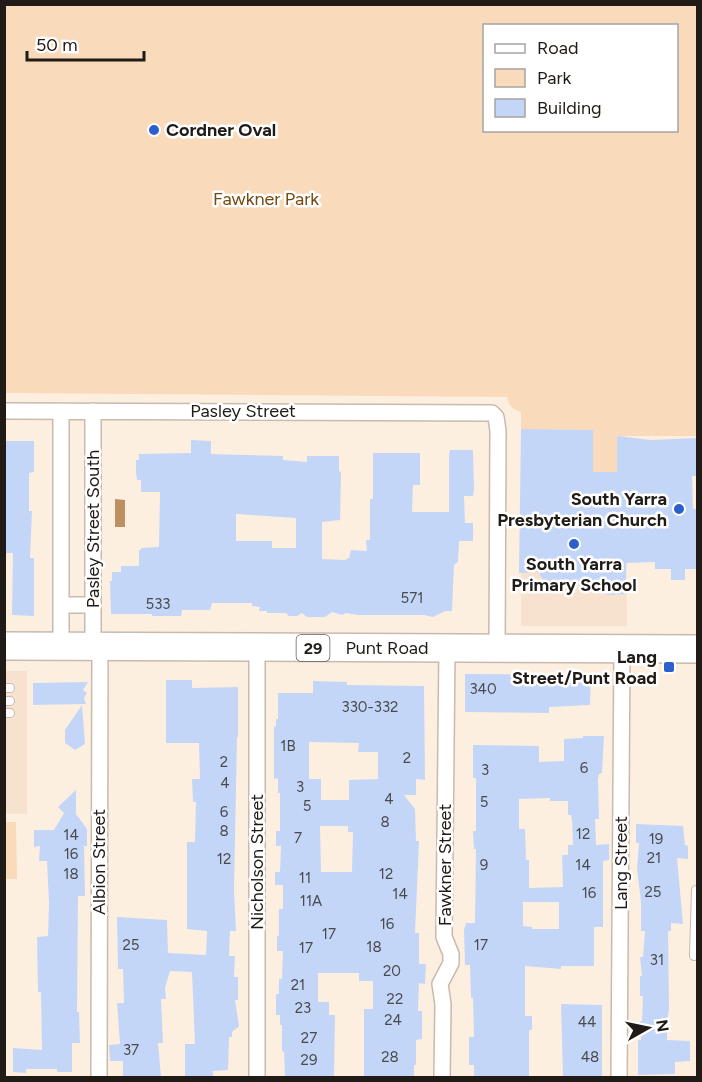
<svg xmlns="http://www.w3.org/2000/svg" width="702" height="1082" font-family="Figtree,sans-serif">
	<style>
		.built { fill: #f6e2ce }
		.green { fill: #f9dbbc; fill-rule: evenodd }
		.water { fill: #bd9061 }
		.building { fill: #c4d6f7; fill-rule: evenodd }
		.lines { fill: none; stroke-linecap: round; stroke-linejoin: round }
		.lane-casing { stroke: #c8baac; stroke-width: 10 }
		.street-casing { stroke: #c8baac; stroke-width: 18 }
		.highway-casing { stroke: #c8baac; stroke-width: 30 }
		.lane { stroke: #fff; stroke-width: 8 }
		.street { stroke: #fff; stroke-width: 15 }
		.highway { stroke: #fff; stroke-width: 27 }
		.poi-dot { fill: #2c60ce; stroke: #fff; stroke-width: 2 }
		.labels { text-anchor: middle; stroke-width: 5; stroke-linejoin: round; paint-order: stroke }
		.number-label { font-size: 15px; fill: #494a4e }
		.shield { fill: #fff; stroke: #635f5c; stroke-width: 1.5 }
		.shield-label { font-size: 16px; font-weight: bold; fill: #201b16 }
		.poi-label { font-size: 18px; font-weight: bold; fill: #201b16; stroke: #fff; text-anchor: end }
		.park-label { font-size: 18px; fill: #75490f; stroke: #fff }
		.street-label { font-size: 18px; fill: #201b16; stroke: #fff }
	</style>
	<rect width="100%" height="100%" fill="#fdefe0"/>
	<path class="built" d="M521,429L593,430V436H626L627,626H521Z
		M5,671H27V814H5Z"/>
	<path class="green" d="M5,5H697V436H617V457L626,474L599,480V472H592L593,430L521,429V412C512,409 508,405 507,397L5,393ZM484,26H676V130H484Z
		M5,822H16L17,879H5Z"/>
	<path class="water" d="M115,499L125,500V527H115Z"/>
	<path class="building" d="M521,429L593,430V472H617V436L651,440L698,438V476H692L693,509H698V569H685V580H671V569H655V562L626,563V594L607,595V591H579V581L548,582L544,581L540,575V572L519,573Z
		M191,440L211,441V454L283,456V460L307,462V456H339V471L341,472L340,520L322,522V559L345,560L349,558L351,550L367,551L366,540H370V499H373V453H420V485H413L412,512H449V454L450,450H473L474,489L473,496H464L465,523H473V541H459L458,562L454,565L452,611H445L433,617L424,615H358L346,613L342,615L332,612L325,617H307L302,613L297,616H289L286,613H267V611H259L260,607L252,606V603H212L210,610H182L181,616H152V614H111L110,581H112V572H121V566H139V550H141V548L159,547L160,492H141V480H137L136,473V460H139V454L191,453ZM236,514L296,518V548H272V541H236Z
		M4,441H34V472L29,473V511H32L30,558H34V616L12,615L13,553H4Z
		M465,674L591,675L590,705L549,707V713L465,712Z
		M166,680H192V688L238,687V737H237L234,890L236,931H230L229,956H235L234,977H238V1000H235L239,1026L232,1032V1037H229L228,1070L213,1071V1077H185V1044H195L192,972L170,971L165,988L166,999H161L163,1043H158L161,1077H123V1061H110L109,1045L120,1044L117,1003H124L123,969H118L117,917L167,920L168,953L206,955L207,931L187,929V842H195L196,802H193L192,779H200L199,743H166Z
		M313,681L347,682V685L424,686L425,780L416,779V795H404L415,809L416,841H419L415,933H419V964H426L425,984L419,983L418,1011H422V1039L416,1040V1065H414V1077H364V1009H373V981H359V973H318V1002H329V1015H335L334,1077H285L284,1052L282,1051V1025H280V1015H276V994H279V979H282L283,951H277V936H279V909H283V885H275V872H280L281,846H276V831H280V793H278V778L274,779V727L276,726V719H278V693H313ZM309,742L359,743L358,752H378V779L349,780V800H321V779H309ZM320,826H348V832H353L352,872H321Z
		M88,682L83,690L87,693L84,698L86,704L33,705V683Z
		M82,705L85,744L75,750L65,743V730Z
		M583,736H604L602,773L599,774L598,779L599,819H595L596,845L609,844V860L603,861V927H594V966H561V969L525,966V1016H532V1030H529V1077H474V1065H469V1037H474L473,998H471L470,965H465L464,930L466,923H475L476,849H474L473,831H476V778H473V745L539,746V762L564,761V739L583,738ZM550,798V801H568V815H571L572,821L573,845H568V855H562L563,887L529,888V860H526L525,829H519V799ZM523,902H559V929H532V927L523,926Z
		M76,790V814L87,829V846H84L85,896H78L77,1012H79L80,1043H72V1072H57V1069H26V1073L13,1072V1048L42,1050L41,992H38L37,937L48,936L49,903L47,861H39L40,846L34,847V830H54L64,813L58,807Z
		M636,824L683,826L685,845L688,846V859L677,858L683,924L671,923V931H668L669,1008L667,1024V1040L690,1041V1061L675,1062V1074L638,1075V1040H641L640,1021H642L643,996H640V976H642L640,957H643L645,931H641V902L637,868L639,843H636Z
		M561,1004L602,1005V1077H563Z"/>
	<g class="lines">
		<g class="lane-casing">
			<path id="lane" d="M4,688H10
				M4,701H10
				M4,713H10
				M694,956L696,890"/>
		</g>
		<g class="street-casing">
			<path id="street" d="M4,411L492,413L496,417L498,431L497,649
				M61,411V646
				M93,411V647
				M61,605H93
				M99,1078L100,647
				M257,1078V647
				M442,1078L443,1004L440,984L451,963V954L444,937L447,649
				M619,1078L622,649"/>
		</g>
		<g class="highway-casing">
			<path id="highway" d="M4,646L698,649"/>
		</g>
		<use href="#lane" class="lane"/>
		<use href="#street" class="street"/>
		<use href="#highway" class="highway"/>
	</g>
	<g class="poi-dot">
		<circle cx="154" cy="130" r="6"/>
		<circle cx="679" cy="509" r="6"/>
		<circle cx="574" cy="544" r="6"/>
		<rect x="663" y="661" width="12" height="12" rx="3"/>
	</g>
	<g class="labels">
		<g class="number-label">
			<text x="412" y="603">571</text>
			<text x="158" y="609">533</text>
			<text x="483" y="694">340</text>
			<text x="370" y="712">330-332</text>
			<text x="288" y="751">1B</text>
			<text x="407" y="763">2</text>
			<text x="224" y="767">2</text>
			<text x="584" y="773">6</text>
			<text x="485" y="775">3</text>
			<text x="225" y="788">4</text>
			<text x="300" y="792">3</text>
			<text x="389" y="804">4</text>
			<text x="484" y="807">5</text>
			<text x="307" y="811">5</text>
			<text x="224" y="817">6</text>
			<text x="385" y="827">8</text>
			<text x="224" y="836">8</text>
			<text x="583" y="839">12</text>
			<text x="71" y="840">14</text>
			<text x="298" y="843">7</text>
			<text x="656" y="844">19</text>
			<text x="71" y="859">16</text>
			<text x="654" y="863">21</text>
			<text x="224" y="864">12</text>
			<text x="484" y="870">9</text>
			<text x="583" y="870">14</text>
			<text x="71" y="879">18</text>
			<text x="386" y="879">12</text>
			<text x="305" y="883">11</text>
			<text x="653" y="897">25</text>
			<text x="589" y="898">16</text>
			<text x="400" y="899">14</text>
			<text x="311" y="906">11A</text>
			<text x="387" y="929">16</text>
			<text x="329" y="939">17</text>
			<text x="131" y="950">25</text>
			<text x="481" y="950">17</text>
			<text x="374" y="952">18</text>
			<text x="306" y="953">17</text>
			<text x="657" y="965">31</text>
			<text x="392" y="976">20</text>
			<text x="298" y="990">21</text>
			<text x="395" y="1004">22</text>
			<text x="303" y="1013">23</text>
			<text x="393" y="1025">24</text>
			<text x="587" y="1027">44</text>
			<text x="309" y="1043">27</text>
			<text x="131" y="1055">37</text>
			<text x="390" y="1062">28</text>
			<text x="590" y="1062">48</text>
			<text x="309" y="1065">29</text>
		</g>
		<rect class="shield" x="296.5" y="635" width="33" height="26" rx="4.5"/>
		<g class="shield-label">
			<text x="313" y="654">29</text>
		</g>
		<g class="poi-label">
			<text x="166" y="136" text-anchor="start">Cordner Oval</text>
			<text x="667" y="505">South Yarra<tspan x="667" dy="21">Presbyterian Church</tspan></text>
			<text x="574" y="570" text-anchor="middle">South Yarra<tspan x="574" dy="21">Primary School</tspan></text>
			<text x="657" y="663">Lang<tspan x="657" dy="21">Street/Punt Road</tspan></text>
		</g>
		<g class="park-label">
			<text x="266" y="205">Fawkner Park</text>
		</g>
		<g class="street-label">
			<text x="243" y="417">Pasley Street</text>
			<text transform="translate(93 529) rotate(-90)" y="6">Pasley Street South</text>
			<text x="387" y="654">Punt Road</text>
			<text transform="translate(99 862) rotate(-90)" y="6">Albion Street</text>
			<text transform="translate(257 862) rotate(-90)" y="6">Nicholson Street</text>
			<text transform="translate(621 863) rotate(-90)" y="6">Lang Street</text>
			<text transform="translate(445 865) rotate(-90)" y="6">Fawkner Street</text>
		</g>
	</g>
	<rect width="702" height="1082" fill="none" stroke="#201b16" stroke-width="12"/>
	<rect x="483" y="24" width="195" height="108" fill="#ffffff" stroke="#a6a4a2" stroke-width="1.5"/>
	<rect x="495" y="44" width="30" height="9" fill="#ffffff" stroke="#a6a4a2" stroke-width="1.5"/>
	<text x="537" y="54" font-size="18" fill="#201b16">Road</text>
	<rect x="495" y="69" width="30" height="18" fill="#f9dbbc" stroke="#a6a4a2" stroke-width="1.5"/>
	<text x="537" y="84" font-size="18" fill="#201b16">Park</text>
	<rect x="495" y="99" width="30" height="18" fill="#c4d6f7" stroke="#a6a4a2" stroke-width="1.5"/>
	<text x="537" y="114" font-size="18" fill="#201b16">Building</text>
	<g transform="translate(648 1028) rotate(81)" stroke="#ffffff" stroke-width="4.5" paint-order="stroke">
	<path d="M0-4.5L10 22L0 15L-10 22Z" fill="#201b16"/>
	<text y="-9" font-size="16" font-weight="bold" text-anchor="middle" fill="#201b16">N</text>
	</g>
	<path d="M27 51v9h117v-9" fill="none" stroke="#201b16" stroke-width="3"/>
	<text x="36" y="51" font-size="18" fill="#201b16" stroke="#ffffff" stroke-width="4.5" paint-order="stroke">50 m</text>
</svg>
